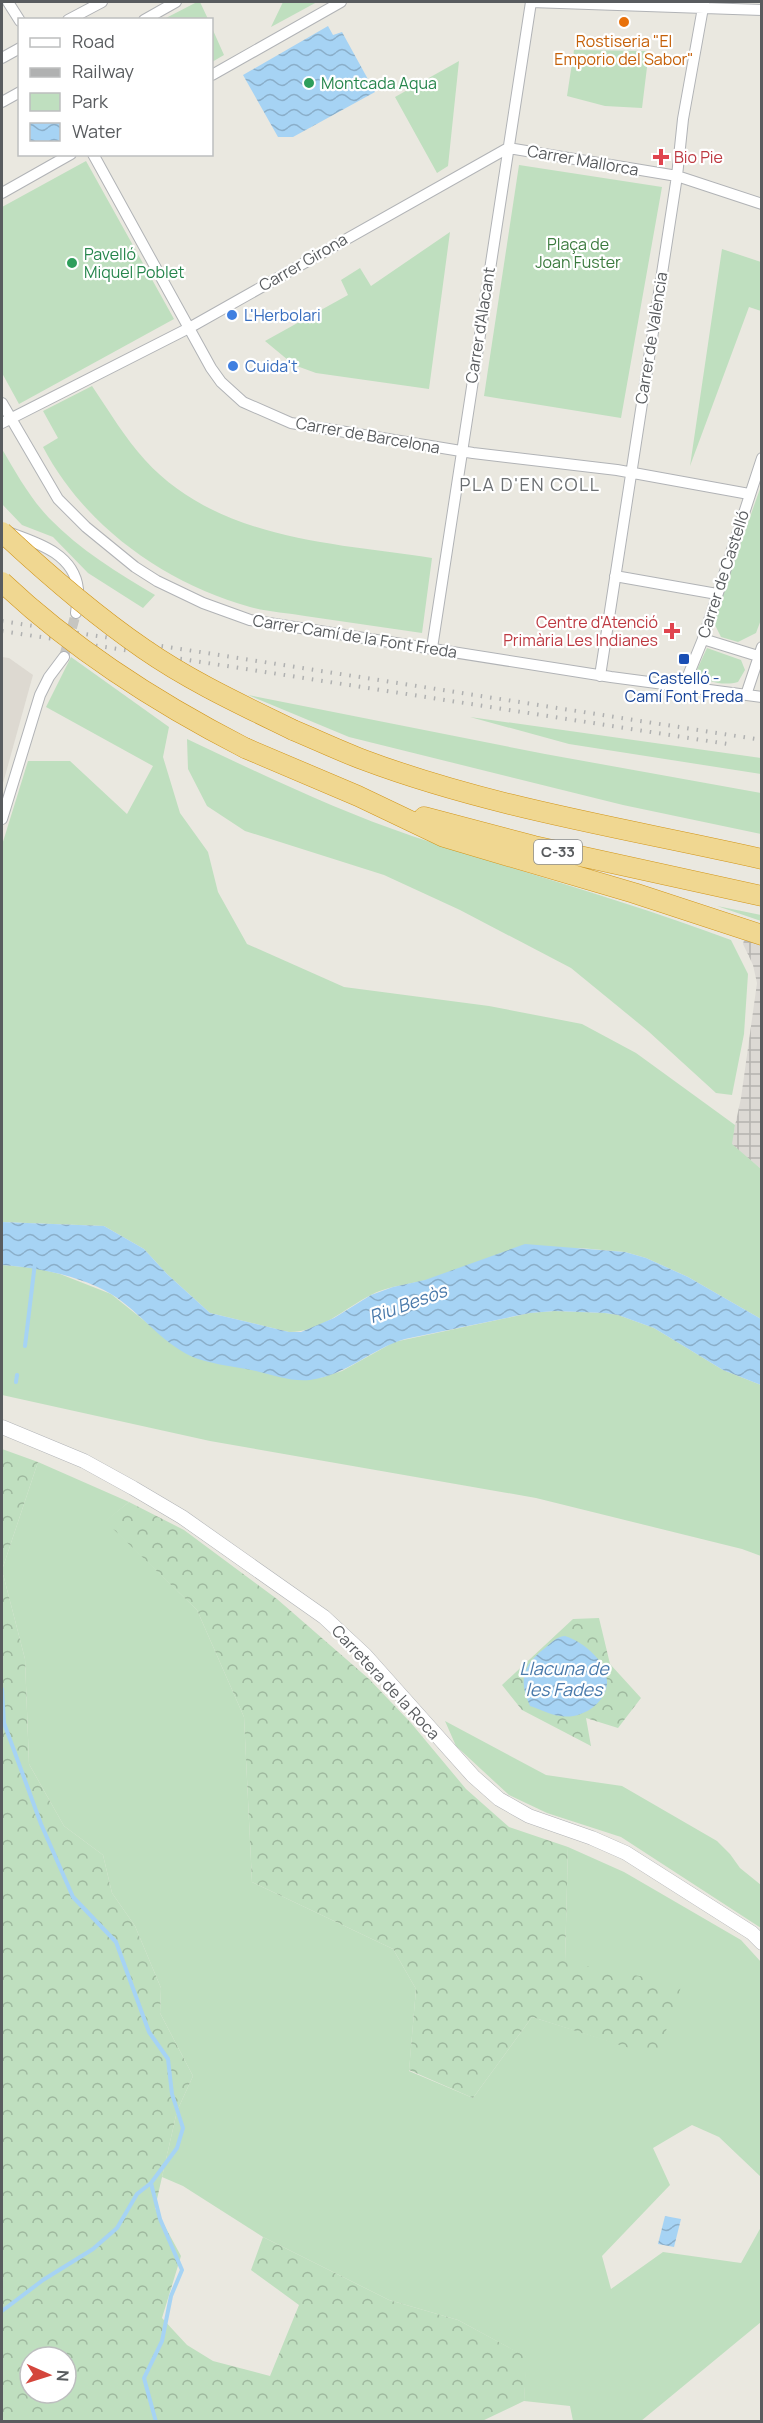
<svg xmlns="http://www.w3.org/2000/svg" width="763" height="2423" font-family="Manrope,sans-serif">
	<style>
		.industrial { fill: url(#industrial-grid) }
		.education { fill: #ddd9d1 }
		.green { fill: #bfdfbf }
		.forest { fill: url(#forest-crowns); fill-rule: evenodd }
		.water { fill: url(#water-waves) }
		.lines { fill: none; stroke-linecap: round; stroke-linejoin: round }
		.stream { stroke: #a6d3f4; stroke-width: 4 }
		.minor-tunnel { stroke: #c6c5c0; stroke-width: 10; stroke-dasharray: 10 5; stroke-linecap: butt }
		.minor-casing { stroke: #b1b3b6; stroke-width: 12 }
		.tertiary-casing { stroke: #b1b3b6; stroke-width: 15 }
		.motorway-casing { stroke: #d19519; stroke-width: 21 }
		.minor { stroke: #fff; stroke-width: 10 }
		.tertiary { stroke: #fff; stroke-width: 14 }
		.motorway { stroke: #f0d791; stroke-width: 20 }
		.rail { stroke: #b0b1b1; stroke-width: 4; stroke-dasharray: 1.5 8; stroke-linecap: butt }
		.motorway-bridge-casing { stroke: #d19519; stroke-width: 21; stroke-linecap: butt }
		.motorway-bridge { stroke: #f0d791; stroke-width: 20 }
		.food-dot { fill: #e8710a; stroke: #fff; stroke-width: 2 }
		.leisure-dot { fill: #2e9e5b; stroke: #fff; stroke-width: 2 }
		.health-dot { fill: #e0444e; stroke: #fff; stroke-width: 2 }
		.shop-dot { fill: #3f7fe0; stroke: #fff; stroke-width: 2 }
		.transit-dot { fill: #1a4fb4; stroke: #fff; stroke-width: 2 }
		.labels { text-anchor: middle; stroke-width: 4.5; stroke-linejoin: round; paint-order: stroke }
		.shield { fill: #fff; stroke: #8b8d8f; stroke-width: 1.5 }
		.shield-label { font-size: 15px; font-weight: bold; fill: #595c5f }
		.food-label { font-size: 16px; fill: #c56008; stroke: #fff }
		.leisure-label { font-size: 16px; fill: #27864d; stroke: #fff; text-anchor: start }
		.health-label { font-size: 16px; fill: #be3a42; stroke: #fff; text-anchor: start }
		.street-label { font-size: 16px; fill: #595c5f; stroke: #fff }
		.park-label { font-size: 16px; fill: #3c7b3f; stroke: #fff }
		.shop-label { font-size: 16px; fill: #366cbe; stroke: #fff; text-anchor: start }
		.transit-label { font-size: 16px; fill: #164399; stroke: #fff }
		.neighbourhood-label { font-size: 18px; letter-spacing: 1.5px; fill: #6a6e71; stroke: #fff }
		.water-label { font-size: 18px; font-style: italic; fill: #4a7aab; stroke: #fff }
	</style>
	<defs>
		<pattern id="industrial-grid" width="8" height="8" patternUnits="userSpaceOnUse" patternTransform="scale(1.5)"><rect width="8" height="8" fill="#dcd9d4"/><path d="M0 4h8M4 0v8" fill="none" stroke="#b5b3af"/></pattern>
		<pattern id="forest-crowns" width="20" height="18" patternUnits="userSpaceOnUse" patternTransform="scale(1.5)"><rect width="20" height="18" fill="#bfdfbf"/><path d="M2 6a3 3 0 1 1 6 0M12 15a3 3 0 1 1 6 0" fill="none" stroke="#9eb89e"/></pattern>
		<pattern id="water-waves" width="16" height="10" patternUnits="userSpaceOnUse" patternTransform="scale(1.5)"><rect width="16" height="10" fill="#a6d3f4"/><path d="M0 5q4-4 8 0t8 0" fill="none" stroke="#8aaec9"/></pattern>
	</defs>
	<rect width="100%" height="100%" fill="#eae8e0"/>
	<path class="industrial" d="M748,924L761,929V1169L731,1144L741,1098L757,983L753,965L743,944Z"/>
	<path class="education" d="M2,657L9,658L33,675L2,787Z"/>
	<path class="green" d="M197,2H200L208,19H164Z
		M283,2H317L271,27Z
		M212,28L224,55L212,62Z
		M574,50L649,51L642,108L605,106L567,96Z
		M459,61L448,166L437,173L395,97Z
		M86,161L174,319L19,404L2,373V207Z
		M519,165L662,187L621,418L484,396Z
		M450,232L429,389L316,373L294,365L265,341L348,295L341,280L360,268L371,286Z
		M722,249L761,262V311L749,307L690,466Z
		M92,386C109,411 125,438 145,460C218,540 333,543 432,558L422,633C383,627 344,622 305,616C287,613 268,612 250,607C165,583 85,527 43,447L58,438L43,411Z
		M2,449C16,473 30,498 49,518C80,550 118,573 155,595L143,608L88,573L53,537L22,525L2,504Z
		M761,486L762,617L756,633L738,642L721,637L713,621Z
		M707,648L741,660L745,670L738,682C724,686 707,682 695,674Z
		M71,657L169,727L163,757L180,813L208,852L218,892L247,944L344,987L489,1006L582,1024L636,1053L735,1125L732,1144L761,1169V1319L688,1277L646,1258L625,1252L580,1248L393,1287C386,1289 378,1291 371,1295C345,1308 321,1332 289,1332L210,1313L167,1274L144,1249L104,1226L2,1222V845L28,761H70L127,814L153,766L46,707Z
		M248,695L545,754L761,793V834L623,805L349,737Z
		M470,717L761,758V774L569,744Z
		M187,739C261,774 335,810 412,836C518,871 626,901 731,940L748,974L744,1034L732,1095L716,1093L648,1031L571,968L460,910L384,875L245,831L207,806L188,769Z
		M717,906L761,915V921Z
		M2,1265L35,1268L60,1274L111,1294L176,1346L320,1378L342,1371L394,1342L530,1313L555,1311L605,1313L618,1315L654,1328L723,1370L761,1385V1556L742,1549L536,1498L210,1441L2,1395Z
		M38,1462L129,1502L106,1521L197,1610L244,1717L252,1882L393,1949L416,1989L409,2071L473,2098L532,2017L657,2056L565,1962L568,1847L624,1872L741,1940L761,1962V2177L719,2137L692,2125L653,2148L670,2185L602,2256L611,2289L663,2252L741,2263L761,2227V2322L641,2421H573L570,2406L524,2401L526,2357L458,2320L389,2300L263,2237L183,2186L162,2177L177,2111L193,2076L160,2013L161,1988L135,1926L112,1893L103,1855L64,1826L29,1764L25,1659L2,1570Z
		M445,1721L546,1775L622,1786L717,1841L730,1854L740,1868L761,1885V1928L621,1837L547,1813L509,1795L456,1746Z"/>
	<path class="forest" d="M2,1449L38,1462L2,1570L25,1659L29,1764L64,1826L103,1855L112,1893L135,1926L161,1988L160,2013L193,2076L177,2111L155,2208L181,2256L162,2318L187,2345L213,2361L270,2376L299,2305L251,2270L263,2237L389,2300L458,2320L527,2357L524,2401L480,2422L2,2421ZM30,2357H66V2393H30Z
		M129,1502L184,1530L277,1599L369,1679L411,1723L466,1789L509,1827L568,1847L565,1962L682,1984L657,2057L532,2017L473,2098L409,2070L416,1989L393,1949L252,1882L244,1717L197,1610L105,1521Z
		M599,1618L610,1664L641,1698L618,1728L586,1718L591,1746L522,1710L502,1685L573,1619Z"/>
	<path class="water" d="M328,26L333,35L342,32L375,92L293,137H278L243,75Z
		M2,1222L104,1226L144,1249L167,1274L210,1313L289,1332H301L334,1318L371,1295L393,1287L425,1280L525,1244L625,1252L646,1258L688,1277L761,1319V1385L723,1370L654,1328L618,1315L605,1313L555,1311L530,1313L405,1339C371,1349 347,1375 310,1380C292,1382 273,1375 256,1371C237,1367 217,1365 198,1359C164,1347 141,1312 111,1294C81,1276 36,1267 2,1265Z
		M565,1636C583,1642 606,1660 607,1681C608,1703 580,1720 561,1716C550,1715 540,1709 530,1706C518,1680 523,1665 545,1648C553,1642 555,1637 565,1636Z
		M665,2216L681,2219L674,2247L658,2244Z"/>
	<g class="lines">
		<path class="stream" d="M25,1346L35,1263
			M16,1382L17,1375
			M2,1689L4,1723L41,1824L73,1897L116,1942L149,2032L168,2059L172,2094L183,2128L177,2148L151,2183L160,2219L182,2270L171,2296L162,2341L144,2378L156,2422
			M2,2311L43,2280L93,2249L117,2228L137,2194L151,2183"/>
		<path class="minor-tunnel" d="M64,657L76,613"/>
		<g class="minor-casing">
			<path id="minor" d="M8,2L20,21
				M531,2L762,10
				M68,20L102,2
				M144,20L176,2
				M2,58L20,48
				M212,75L341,2
				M2,102L20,92
				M93,154L211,368L221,382L243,402L291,423L473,453L617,470L749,494
				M2,193L71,154
				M2,403L58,499L86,527L135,567L157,581L203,603L250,620L611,677L762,697
				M2,423L189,328L508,148L677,176L762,204
				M10,533C38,543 74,554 78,589C78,597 77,605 76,613
				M615,576L717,594
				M703,639L758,656
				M432,648L531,2
				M600,676L677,176L683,119L704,2
				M683,688L703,639L762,458
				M746,695L762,647
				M2,819L40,695L49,677L64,657"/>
		</g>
		<g class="tertiary-casing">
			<path id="tertiary" d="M2,1427L84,1461L133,1488L182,1517L324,1617L365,1655L473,1776L499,1799L529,1816L592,1838L626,1853L752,1933L762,1943"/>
		</g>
		<g class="motorway-casing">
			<path id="motorway" d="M293,730C317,740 340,751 364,760C492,808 629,829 762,859
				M245,748L358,796L444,837L634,893L762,935
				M424,817L534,846L762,896"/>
		</g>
		<use href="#minor" class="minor"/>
		<use href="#tertiary" class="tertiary"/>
		<use href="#motorway" class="motorway"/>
		<path class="rail" d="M2,621L762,740
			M2,631L734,745"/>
		<g class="motorway-bridge-casing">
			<path id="motorway-bridge" d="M2,532C47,574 93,614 144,649C190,681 242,705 293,730
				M2,582C74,650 157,703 245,748"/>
		</g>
		<use href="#motorway-bridge" class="motorway-bridge"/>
	</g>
	<circle class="food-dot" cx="624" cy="22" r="6"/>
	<g class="leisure-dot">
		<circle cx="309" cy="83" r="6"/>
		<circle cx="72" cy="263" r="6"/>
	</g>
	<g class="health-dot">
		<path d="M658 148h6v6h6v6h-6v6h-6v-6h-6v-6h6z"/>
		<path d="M669 622h6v6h6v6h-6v6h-6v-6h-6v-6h6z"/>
	</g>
	<g class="shop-dot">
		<circle cx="232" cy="315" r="6"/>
		<circle cx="233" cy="366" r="6"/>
	</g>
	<rect class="transit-dot" x="678" y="653" width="12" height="12" rx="3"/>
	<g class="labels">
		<rect class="shield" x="534" y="840" width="48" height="24" rx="4.5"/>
		<g class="shield-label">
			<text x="558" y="857">C-33</text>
		</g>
		<g class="food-label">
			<text x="624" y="47">Rostiseria "El<tspan x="624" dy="18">Emporio del Sabor"</tspan></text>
		</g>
		<g class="leisure-label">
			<text x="321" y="89">Montcada Aqua</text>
			<text x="84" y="260">Pavelló<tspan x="84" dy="18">Miquel Poblet</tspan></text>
		</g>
		<g class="health-label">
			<text x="674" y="163">Bio Pie</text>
			<text x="658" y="628" text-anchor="end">Centre d'Atenció<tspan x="658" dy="18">Primària Les Indianes</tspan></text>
		</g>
		<g class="street-label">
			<text transform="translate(583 160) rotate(10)" y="6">Carrer Mallorca</text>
			<text transform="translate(303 262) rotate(-30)" y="6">Carrer Girona</text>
			<text transform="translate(480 325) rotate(-81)" y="6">Carrer d'Alacant</text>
			<text transform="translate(651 338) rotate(-81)" y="6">Carrer de València</text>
			<text transform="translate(368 435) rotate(10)" y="6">Carrer de Barcelona</text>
			<text transform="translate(723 574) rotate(-72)" y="6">Carrer de Castelló</text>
			<text transform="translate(355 636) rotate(9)" y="6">Carrer Camí de la Font Freda</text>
			<text transform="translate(386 1682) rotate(47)" y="6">Carretera de la Roca</text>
		</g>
		<g class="park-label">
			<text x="578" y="250">Plaça de<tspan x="578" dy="18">Joan Fuster</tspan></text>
		</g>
		<g class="shop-label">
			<text x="244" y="321">L'Herbolari</text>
			<text x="245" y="372">Cuida't</text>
		</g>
		<g class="transit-label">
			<text x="684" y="684">Castelló -<tspan x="684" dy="18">Camí Font Freda</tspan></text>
		</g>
		<g class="neighbourhood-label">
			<text x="530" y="491">PLA D'EN COLL</text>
		</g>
		<g class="water-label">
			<text transform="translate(408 1304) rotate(-20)" y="6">Riu Besòs</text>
			<text x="564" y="1675">Llacuna de<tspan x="564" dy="21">les Fades</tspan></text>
		</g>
	</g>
	<rect width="763" height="2423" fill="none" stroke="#595c5f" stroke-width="6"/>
	<rect x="18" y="18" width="195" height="138" fill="#ffffff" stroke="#bdbebf" stroke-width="1.5"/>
	<rect x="30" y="38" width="30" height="9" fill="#ffffff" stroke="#bdbebf" stroke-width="1.5"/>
	<text x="72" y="48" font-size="18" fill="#595c5f">Road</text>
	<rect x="30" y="68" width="30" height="9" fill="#b0b1b1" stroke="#bdbebf" stroke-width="1.5"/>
	<text x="72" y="78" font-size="18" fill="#595c5f">Railway</text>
	<rect x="30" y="93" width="30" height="18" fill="#bfdfbf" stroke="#bdbebf" stroke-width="1.5"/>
	<text x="72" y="108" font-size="18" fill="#595c5f">Park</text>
	<rect x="30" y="123" width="30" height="18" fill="url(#water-waves)" stroke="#bdbebf" stroke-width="1.5"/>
	<text x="72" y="138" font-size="18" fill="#595c5f">Water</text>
	<g transform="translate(48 2375) rotate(93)"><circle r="28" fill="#ffffff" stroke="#bdbebf" stroke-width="1.5"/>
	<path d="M0-4.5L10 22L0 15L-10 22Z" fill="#d4463c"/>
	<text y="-9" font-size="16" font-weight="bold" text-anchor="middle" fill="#595c5f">N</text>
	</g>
</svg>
